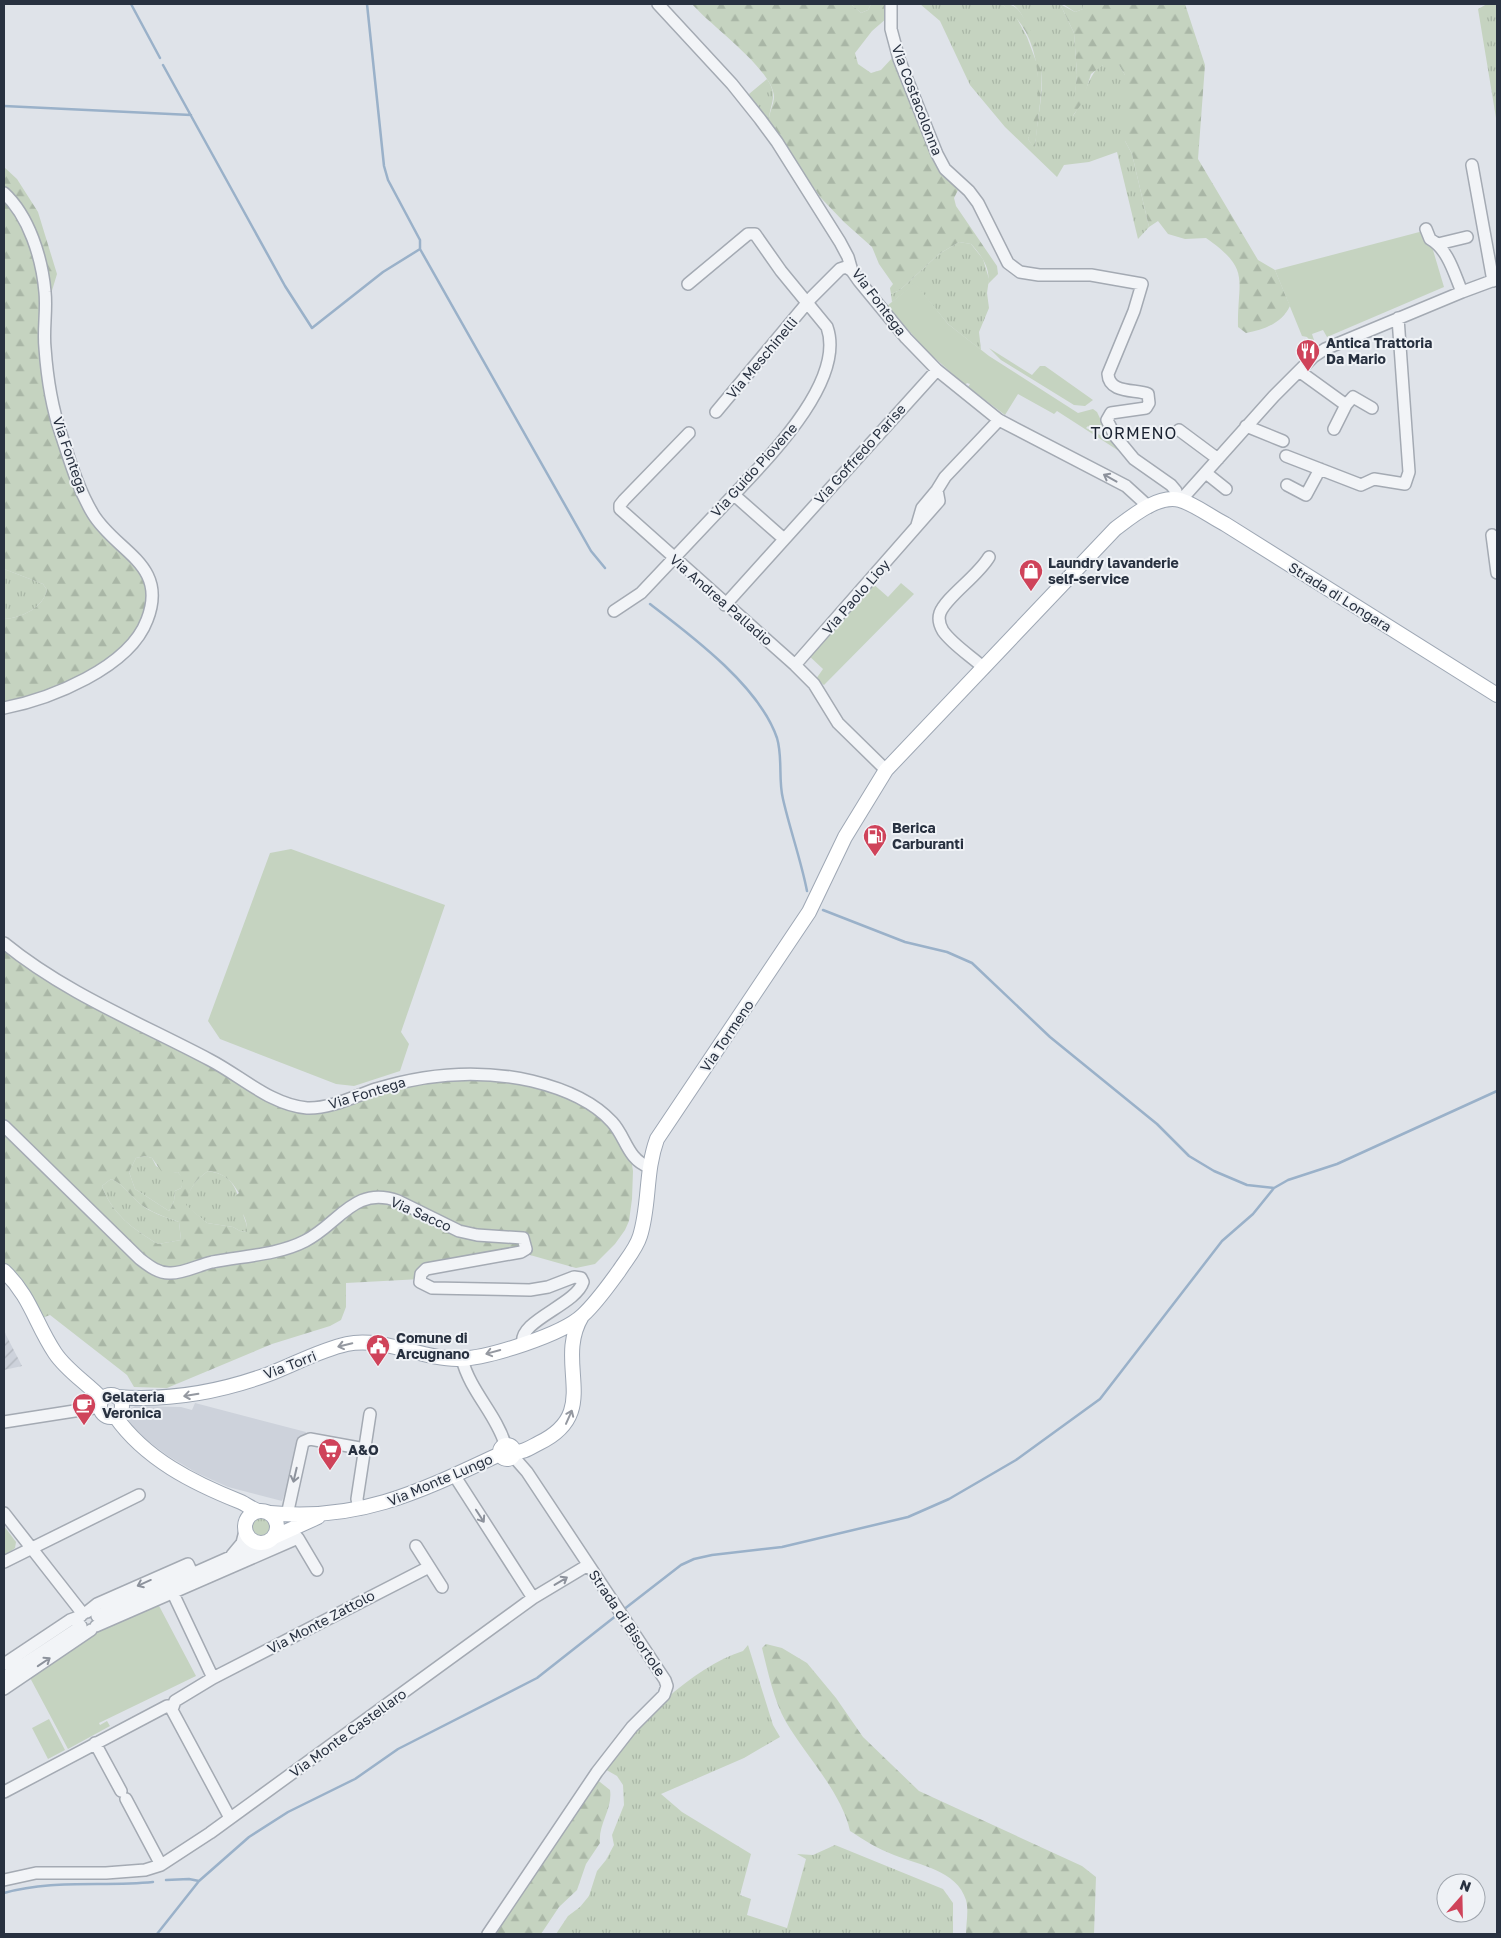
<svg xmlns="http://www.w3.org/2000/svg" width="1501" height="1938" font-family="'Golos Text',sans-serif">
	<style>
		.built { fill: #cdd2db }
		.industrial { fill: url(#industrial-furrows) }
		.grass { fill: url(#grass-tufts) }
		.forest { fill: url(#forest-firs); fill-rule: evenodd }
		.park { fill: #c5d3c0 }
		.lines { fill: none; stroke-linecap: round; stroke-linejoin: round }
		.stream { stroke: #9ab1c9; stroke-width: 2.5 }
		.minor-casing { stroke: #a4aab3; stroke-width: 14 }
		.major-casing { stroke: #9ea7b4; stroke-width: 16 }
		.minor { stroke: #f2f4f7; stroke-width: 11 }
		.major { stroke: #fff; stroke-width: 14 }
		.oneway { stroke: #8d929c }
		.oneway2 { stroke: #9498a0 }
		.labels { text-anchor: middle; stroke-width: 4; stroke-linejoin: round; paint-order: stroke }
		.street-label { font-size: 14px; fill: #283140; stroke: #eff2f6 }
		.poi-label { font-size: 14px; font-weight: bold; fill: #283140; stroke: #eff2f6; text-anchor: start }
		.quarter-label { font-size: 16px; letter-spacing: 1px; fill: #1a2231; stroke: #eff2f6 }
	</style>
	<defs>
		<pattern id="industrial-furrows" width="10" height="10" patternUnits="userSpaceOnUse" patternTransform="scale(1.25)"><rect width="10" height="10" fill="#cdd2db"/><path d="M-1 1l2-2M0 10L10 0M9 11l2-2" fill="none" stroke="#b0b5bd"/></pattern>
		<pattern id="grass-tufts" width="24" height="20" patternUnits="userSpaceOnUse" patternTransform="scale(1.25)"><rect width="24" height="20" fill="#c5d3c0"/><path d="M3 7l-1-3M5 7V3M7 7l1-3M15 17l-1-3M17 17v-4M19 17l1-3" fill="none" stroke="#a9b6a6"/></pattern>
		<pattern id="forest-firs" width="22" height="20" patternUnits="userSpaceOnUse" patternTransform="scale(1.25)"><rect width="22" height="20" fill="#c5d3c0"/><path d="M5 1l3.5 6h-7zM16 11l3.5 6h-7z" fill="#a9b6a6"/></pattern>
	</defs>
	<rect width="100%" height="100%" fill="#dfe3e9"/>
	<path class="built" d="M195,1403L306,1432L282,1501L228,1487L197,1473L168,1456L144,1438L131,1425L127,1416L130,1409L135,1406L181,1407L192,1410Z"/>
	<path class="industrial" d="M4,1330L6,1335L22,1366L4,1370Z"/>
	<path class="grass" d="M851,4H871L868,10L861,13Z
		M920,4H1001L1014,13L1027,37L1037,64L1039,91L1036,121L1028,139L1035,149C1038,98 1052,80 1028,29C1024,19 1021,10 1012,4H1060L1074,33L1077,75L1073,116C1084,102 1088,71 1103,65C1107,64 1114,65 1119,65L1125,75V141L1132,154L1149,227L1138,239L1117,152L1089,162L1064,165L1057,177L1005,127L970,85L940,21Z
		M1063,4H1084L1083,9L1075,12Z
		M1487,4H1497V124L1478,9Z
		M767,79C780,98 768,105 769,123L757,110L749,94Z
		M959,242L971,244L983,259L989,279L987,293L989,308L979,332L981,350L948,324L915,284L892,302L891,294L900,290L939,254Z
		M4,569L43,584L47,590C43,608 21,618 4,619Z
		M145,1156L152,1158L156,1166L170,1173L178,1172L184,1180L181,1188L175,1191L174,1201L169,1211L135,1189L129,1172L136,1158Z
		M208,1171C235,1175 236,1190 243,1213C244,1220 248,1224 247,1232L240,1231L233,1227L207,1223L185,1205C189,1189 195,1180 208,1171Z
		M111,1179C123,1184 129,1194 139,1203C150,1213 166,1217 179,1222L181,1240L158,1244C133,1229 112,1214 102,1186Z
		M250 1527a11 11 0 1 1 22 0a11 11 0 1 1-22 0Z
		M748,1645L773,1725L780,1737L744,1758L661,1794L682,1812L751,1854L740,1895L751,1899L747,1915L787,1928L806,1859L797,1854L813,1855L835,1845L943,1889L953,1903V1934H556L568,1916L580,1907L589,1896L597,1871L606,1860L614,1845L612,1835L624,1805L623,1785L617,1776L603,1768C634,1725 692,1667 743,1651Z"/>
	<path class="forest" d="M692,4H851L861,13L868,10L871,4H888L887,18L872,31L855,53L858,64L871,73L881,70L893,57L926,144L939,167L959,188L954,198L956,206L997,266L998,274L988,284C991,268 981,255 971,244L959,242L939,254L900,290L891,294L890,288L893,284L879,264L872,247L844,222L821,198L769,123C768,113 774,106 774,96C772,69 711,26 692,4Z
		M1001,4C1016,4 1019,9 1026,22C1052,65 1038,104 1035,150L1028,139C1045,96 1043,33 1001,4Z
		M1060,4L1075,12L1083,9L1084,4H1185L1205,65L1198,159L1258,260L1275,270L1290,306C1282,323 1264,330 1246,333L1238,327C1237,279 1252,270 1206,238L1185,239L1168,234L1158,221L1149,227L1132,154L1125,141V75L1119,65H1103L1091,74L1082,103L1072,117L1077,75L1074,33Z
		M4,167L17,179L38,212L57,274L44,317L53,400L94,516L135,556L152,596L137,640L84,678L4,708V619C21,618 43,608 47,590L43,584L4,569Z
		M4,943L27,961L258,1089L307,1108L411,1079L508,1077L593,1106L630,1152L633,1171L632,1199L629,1221L625,1230L615,1244L595,1264L576,1268L530,1255L526,1249L426,1269L421,1279L346,1283V1307L341,1320L330,1326L272,1344L167,1388L134,1387L127,1375L50,1315L42,1318L4,1267ZM145,1156L152,1158L164,1175L178,1172L183,1180L181,1188L175,1191L174,1201L169,1211L135,1189L129,1172L136,1158ZM208,1171C224,1173 231,1180 239,1193L232,1199C240,1209 248,1218 247,1232L240,1231L233,1227L207,1223L186,1205C189,1189 195,1180 208,1171ZM111,1179C123,1184 129,1194 139,1203C150,1212 165,1217 179,1222L181,1240L158,1244C133,1229 112,1214 102,1186Z
		M766,1644L782,1648L807,1663L836,1698L863,1737L919,1791L1082,1866L1096,1877L1094,1934H966C966,1923 969,1911 966,1900C957,1870 918,1865 894,1855C878,1849 864,1840 850,1831C842,1793 806,1756 786,1722C774,1701 768,1672 762,1648Z
		M595,1778L610,1790C613,1809 598,1824 600,1843L586,1864L577,1890L559,1907L541,1934H489Z"/>
	<path class="park" d="M1427,230L1444,287L1327,337L1323,330L1312,334L1315,343L1313,345L1307,337L1302,336L1275,270Z
		M915,283L948,324L989,356L1078,413L1093,409L1097,412L1105,429L1104,430L1099,427L1095,431L1088,426L1086,428L1100,435L1102,434L1112,442L1115,439L1120,448L1119,451L1057,411L1054,414L1018,394L1005,415L968,387L970,384L967,383L965,385L927,351L887,306Z
		M989,348L1032,375L1040,366H1045L1093,400L1085,406L1074,405L1001,360Z
		M871,582L888,597L901,583L914,594L824,685L816,679L823,669L806,653Z
		M291,849L445,905L401,1032L409,1044L400,1071L354,1086L336,1084L220,1039L208,1021L270,853Z
		M4,1526L16,1542L15,1548L4,1556Z
		M157,1602L196,1676L99,1723L100,1725L107,1721L110,1726L68,1749L28,1674L94,1631Z
		M49,1719L65,1750L48,1759L32,1728Z"/>
	<g class="lines">
		<path class="stream" d="M131,4L160,58
			M367,4L384,166L388,180L420,240V249
			M163,65L285,286L312,328L383,272L420,249L591,551L605,568
			M4,106L191,115
			M650,604C692,636 760,687 777,738C783,758 778,780 783,799C790,830 801,860 807,891
			M823,910L905,942L947,952L972,963L1050,1037L1157,1124L1189,1156L1214,1171L1247,1185L1274,1188
			M623,1610L681,1565L694,1559L712,1555L782,1547L908,1517L949,1499L1016,1460L1100,1399L1222,1241L1253,1214L1274,1188L1288,1180L1337,1164L1497,1091
			M166,1880L189,1879L199,1881
			M4,1893C53,1879 103,1887 153,1882
			M157,1934L199,1881L249,1837L288,1812L355,1779L398,1749L537,1678L617,1615"/>
		<g class="minor-casing">
			<path id="minor" d="M658,4L732,84L760,119L777,142L840,242L848,257L852,271L859,281L906,338L937,370L999,420L1126,486L1149,507
				M891,4V29L899,59L937,154L945,169L969,191L978,203L1008,263L1020,272L1039,275H1091L1142,284L1134,311L1108,374C1109,394 1136,389 1148,394L1149,403L1146,408L1111,413L1107,420L1115,436L1134,459L1171,485L1176,491V500
				M1472,165L1493,281
				M4,193C29,216 42,258 45,292C47,310 43,330 45,348C47,376 52,408 61,434C70,461 78,489 93,514C116,552 169,564 147,620C129,668 50,699 4,708
				M1426,229L1430,239C1448,249 1454,273 1462,292
				M1438,244L1467,237
				M1299,371L1346,405
				M716,412L812,297L840,269L846,267L852,271
				M1246,426L1283,441
				M1334,429L1346,405L1353,397L1372,408
				M1179,430L1218,459
				M689,433L624,500L620,505V509L795,665L814,684L838,723L886,770
				M1286,456L1361,485L1374,479L1405,484L1409,472L1398,318
				M1206,473L1226,489
				M1287,485L1306,495L1320,469
				M733,494L784,539
				M1181,500L1274,396L1313,357L1325,349L1462,292L1497,279
				M917,525L922,508L937,490L945,477L999,420
				M1492,535L1497,573
				M725,605L937,370
				M614,611L641,593C669,563 697,534 725,504C760,466 847,384 827,327L781,271L755,234H748L688,284
				M795,665L939,501L937,490
				M984,668C971,656 953,645 943,631C940,626 938,619 940,613C946,597 978,576 989,557
				M4,943C65,993 140,1023 210,1060C241,1076 271,1105 307,1108C330,1109 355,1096 376,1089C428,1073 479,1069 532,1081C561,1088 592,1100 612,1122C626,1137 627,1159 649,1167
				M4,1126L140,1259C149,1266 159,1274 171,1273C184,1273 199,1265 212,1262C242,1256 278,1255 305,1241C339,1224 354,1185 398,1201L459,1231L477,1235L523,1238L526,1249L521,1252L426,1269L421,1274L420,1282L432,1288L530,1290L548,1287L574,1277L581,1278L583,1282C576,1305 517,1321 523,1344
				M462,1359C470,1391 496,1414 505,1444
				M4,1422L100,1407
				M454,1475L533,1598
				M359,1509L357,1499L370,1414
				M4,1513L83,1614
				M287,1515L303,1442L310,1439L365,1449
				M416,1546L442,1587
				M232,1555L242,1543L245,1531
				M4,1562L139,1495
				M170,1587L213,1678
				M87,1612L97,1604L188,1564L192,1573
				M97,1616L262,1543
				M96,1626L298,1538L317,1570
				M4,1664L70,1620L81,1616
				M4,1677L81,1626
				M4,1689L91,1630
				M95,1743L121,1791
				M4,1792L167,1706H173
				M126,1799L161,1865
				M230,1818L172,1710L175,1701L213,1678L429,1567
				M4,1880L36,1873H106L145,1870L161,1865L210,1833L533,1598L588,1565
				M488,1934L597,1772L632,1727L664,1695L667,1686L665,1680L527,1472L513,1456"/>
		</g>
		<g class="major-casing">
			<path id="major" d="M4,1271C31,1297 35,1323 55,1353C67,1371 87,1383 102,1399
				M100 1406a11 11 0 1 1 22 0a11 11 0 1 1-22 0Z
				M117,1397C170,1401 220,1392 269,1374C295,1364 320,1350 347,1344C382,1336 424,1360 459,1359C488,1358 562,1335 583,1315C597,1302 608,1286 619,1271C626,1260 636,1249 640,1236C650,1204 645,1172 657,1139L809,912L845,837L886,770L1115,529C1131,517 1158,494 1180,500C1196,505 1211,517 1225,524L1497,695
				M115,1416C145,1459 193,1483 241,1502C247,1505 252,1509 258,1511
				M500 1452a7 7 0 1 1 14 0a7 7 0 1 1-14 0Z
				M514,1452C523,1453 531,1447 539,1443C603,1412 553,1364 582,1316
				M245 1527a16 16 0 1 1 32 0a16 16 0 1 1-32 0Z
				M270,1513C359,1522 421,1491 500,1454
				M274,1537L318,1517"/>
		</g>
		<use href="#minor" class="minor"/>
		<use href="#major" class="major"/>
	</g>
	<defs><path id="oneway-shaft" d="M-6 0H5M1.5-3L5.5 0L1.5 3" fill="none" stroke-width="1.6" stroke-linecap="round" stroke-linejoin="round" transform="scale(1.25)"/></defs>
	<g class="oneway">
		<use href="#oneway-shaft" transform="translate(1110 478) rotate(-151)"/>
		<use href="#oneway-shaft" transform="translate(295 1475) rotate(103)"/>
		<use href="#oneway-shaft" transform="translate(480 1516) rotate(57)"/>
		<use href="#oneway-shaft" transform="translate(561 1581) rotate(-31)"/>
		<use href="#oneway-shaft" transform="translate(144 1583) rotate(156)"/>
		<use href="#oneway-shaft" transform="translate(44 1662) rotate(-34)"/>
	</g>
	<g class="oneway2">
		<use href="#oneway-shaft" transform="translate(345 1345) rotate(167)"/>
		<use href="#oneway-shaft" transform="translate(493 1352) rotate(165)"/>
		<use href="#oneway-shaft" transform="translate(191 1395) rotate(171)"/>
		<use href="#oneway-shaft" transform="translate(569 1417) rotate(-66)"/>
	</g>
	<defs>
		<g id="restaurant-pin" transform="scale(1.25)"><path d="M0 17L-7.5 6A9.5 9.5 0 1 1 7.5 6Z" fill="#cf435a" stroke="#eff2f6"/><path d="M-5-6h1v4h1v-4h1v4h1v-4h1v5L-1.5 .5V6h-2V.5L-5-1ZM5-6V6H3V1.5H1.5Q1.5-4 5-6Z" fill="#fff"/></g>
		<g id="shop-pin" transform="scale(1.25)"><path d="M0 17L-7.5 6A9.5 9.5 0 1 1 7.5 6Z" fill="#cf435a" stroke="#eff2f6"/><path d="M-5-2.5h2.3a2.7 3.5 0 0 1 5.4 0H5L5.5 6h-11ZM-1.5-2.5h3a1.5 2.3 0 0 0-3 0Z" fill="#fff"/></g>
		<g id="fuel-pin" transform="scale(1.25)"><path d="M0 17L-7.5 6A9.5 9.5 0 1 1 7.5 6Z" fill="#cf435a" stroke="#eff2f6"/><path d="M-5.5-6h7V0h2V4h1.3V-2.5L3-4.5l.8-.8L6-3V5H2.5V1h-1V6h-7ZM-4.2-4.7v3.2H.2V-4.7Z" fill="#fff"/></g>
		<g id="civic-pin" transform="scale(1.25)"><path d="M0 17L-7.5 6A9.5 9.5 0 1 1 7.5 6Z" fill="#cf435a" stroke="#eff2f6"/><path d="M-.6-6.5H3V-4.5H.6V-3L4-1V1h2V6H-6V1h2V-1L-.6-3ZM-1.2 2.5V6h2.4V2.5Z" fill="#fff"/></g>
		<g id="cafe-pin" transform="scale(1.25)"><path d="M0 17L-7.5 6A9.5 9.5 0 1 1 7.5 6Z" fill="#cf435a" stroke="#eff2f6"/><path d="M-5.5-4.5H6V0H3Q3 3.5 0 3.5H-2.5Q-5.5 3.5-5.5 0ZM3-3.2v2h1.7v-2ZM-6 4.5H4V6H-6Z" fill="#fff"/></g>
		<g id="supermarket-pin" transform="scale(1.25)"><path d="M0 17L-7.5 6A9.5 9.5 0 1 1 7.5 6Z" fill="#cf435a" stroke="#eff2f6"/><path d="M-6-5.5h2.5l.6 2H6L4.5 2H-2.5L-4.4-4H-6ZM-1.5 3.2a1.3 1.3 0 1 0 .1 0ZM3 3.2a1.3 1.3 0 1 0 .1 0Z" fill="#fff"/></g>
	</defs>
	<g fill-rule="evenodd">
		<use href="#restaurant-pin" x="1308" y="351"/>
		<use href="#shop-pin" x="1031" y="571"/>
		<use href="#fuel-pin" x="875" y="836"/>
		<use href="#civic-pin" x="378" y="1346"/>
		<use href="#cafe-pin" x="84" y="1405"/>
		<use href="#supermarket-pin" x="330" y="1450"/>
	</g>
	<g class="labels">
		<g class="street-label">
			<text transform="translate(917 100) rotate(69)" y="5">Via Costacolonna</text>
			<text transform="translate(879 302) rotate(53)" y="5">Via Fontega</text>
			<text transform="translate(762 358) rotate(-50)" y="5">Via Meschinelli</text>
			<text transform="translate(860 454) rotate(-48)" y="5">Via Goffredo Parise</text>
			<text transform="translate(70 455) rotate(71)" y="5">Via Fontega</text>
			<text transform="translate(754 470) rotate(-48)" y="5">Via Guido Piovene</text>
			<text transform="translate(856 597) rotate(-49)" y="5">Via Paolo Lioy</text>
			<text transform="translate(1340 597) rotate(32)" y="5">Strada di Longara</text>
			<text transform="translate(721 600) rotate(41)" y="5">Via Andrea Palladio</text>
			<text transform="translate(727 1036) rotate(-56)" y="5">Via Tormeno</text>
			<text transform="translate(367 1093) rotate(-17)" y="5">Via Fontega</text>
			<text transform="translate(421 1214) rotate(24)" y="5">Via Sacco</text>
			<text transform="translate(290 1365) rotate(-21)" y="5">Via Torri</text>
			<text transform="translate(440 1480) rotate(-23)" y="5">Via Monte Lungo</text>
			<text transform="translate(321 1622) rotate(-28)" y="5">Via Monte Zattolo</text>
			<text transform="translate(627 1623) rotate(56)" y="5">Strada di Bisortole</text>
			<text transform="translate(348 1733) rotate(-36)" y="5">Via Monte Castellaro</text>
		</g>
		<g class="poi-label">
			<text x="1326" y="348">Antica Trattoria<tspan x="1326" dy="16">Da Mario</tspan></text>
			<text x="1048" y="568">Laundry lavanderie<tspan x="1048" dy="16">self-service</tspan></text>
			<text x="892" y="833">Berica<tspan x="892" dy="16">Carburanti</tspan></text>
			<text x="396" y="1343">Comune di<tspan x="396" dy="16">Arcugnano</tspan></text>
			<text x="102" y="1402">Gelateria<tspan x="102" dy="16">Veronica</tspan></text>
			<text x="348" y="1455">A&amp;O</text>
		</g>
		<g class="quarter-label">
			<text x="1134" y="439">TORMENO</text>
		</g>
	</g>
	<rect width="1501" height="1938" fill="none" stroke="#283140" stroke-width="10"/>
	<g transform="translate(1461 1898) rotate(20)"><circle r="24" fill="#eff2f6" stroke="#9fa5ad"/>
	<path d="M0-4L9 19L0 12L-9 19Z" fill="#cf435a"/>
	<text y="-8" font-size="14" font-weight="bold" text-anchor="middle" fill="#283140">N</text>
	</g>
</svg>
